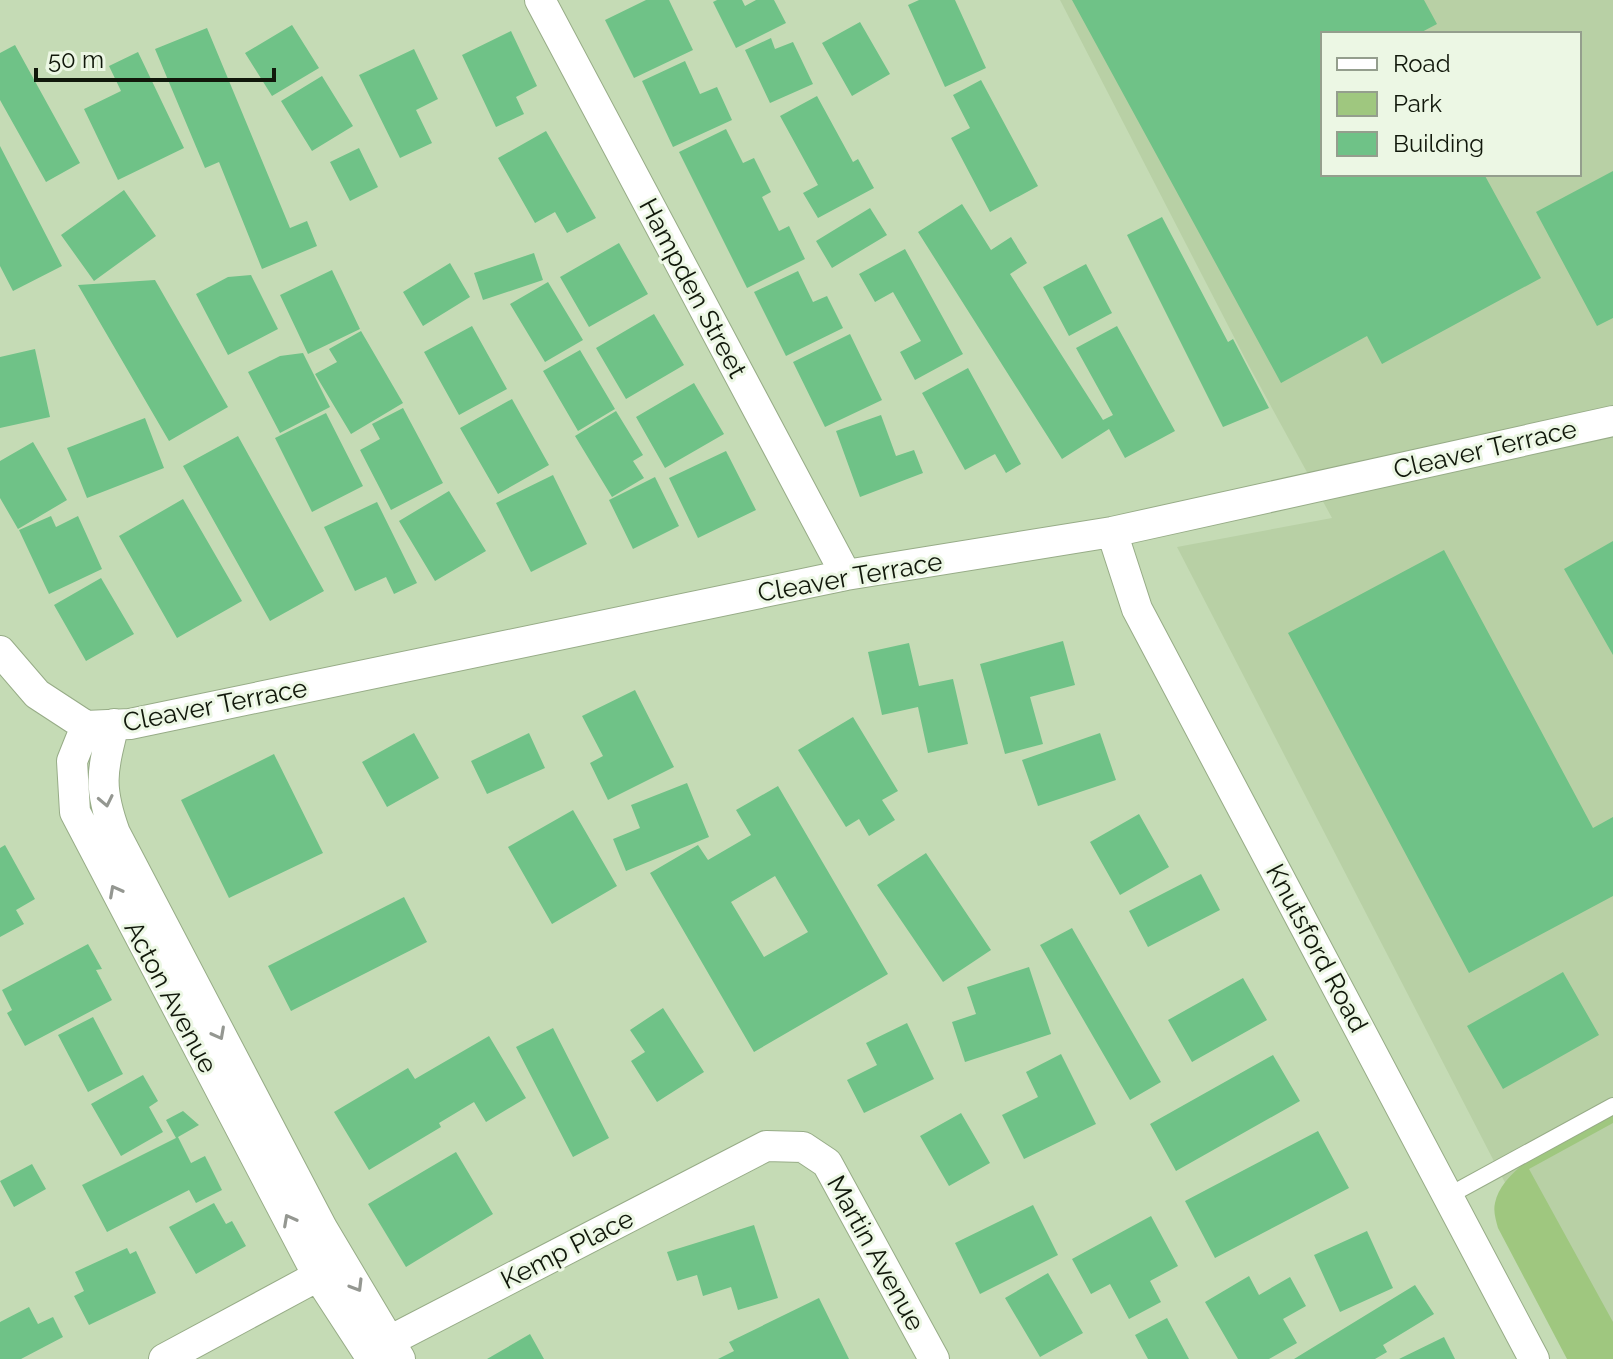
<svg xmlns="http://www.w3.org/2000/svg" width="1613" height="1359" font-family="Raleway,sans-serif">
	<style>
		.built { fill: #b8d0a5; fill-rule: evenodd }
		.green { fill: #9fc77f }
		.building { fill: #6fc287; fill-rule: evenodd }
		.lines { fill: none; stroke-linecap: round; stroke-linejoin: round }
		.lane-casing { stroke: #97ac87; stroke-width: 18 }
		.street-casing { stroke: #97ac87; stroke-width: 32 }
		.lane { stroke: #fff; stroke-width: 16 }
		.street { stroke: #fff; stroke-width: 30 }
		.oneway { stroke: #949791 }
		.labels { text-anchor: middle; stroke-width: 6; stroke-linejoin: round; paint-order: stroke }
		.street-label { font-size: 26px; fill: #11180b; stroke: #ecf7e4 }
	</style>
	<rect width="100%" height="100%" fill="#c5dbb5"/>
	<path class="built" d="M1060,0H1613V1359H1596L1177,547L1332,518L1249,366ZM1323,34H1579V174H1323Z"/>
	<path class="green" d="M1613,1112V1123L1529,1169L1613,1322V1359H1567L1498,1228C1496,1220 1493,1212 1495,1203C1503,1162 1579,1131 1613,1112Z"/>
	<path class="building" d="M646,0H669L693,50L634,78L605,20Z
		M717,0H742L745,6L756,0H774L786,23L736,48L713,2Z
		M919,0H955L986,68L945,87L908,5Z
		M1072,0H1424L1437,24L1418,34H1323V174H1484L1541,278L1382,364L1367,336L1281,383Z
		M860,22L890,74L852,96L822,43Z
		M292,25L319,68L272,96L245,53Z
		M207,28L290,228L307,221L317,246L262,269L219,162L205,168L155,49Z
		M511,31L537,86L516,97L524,114L496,127L462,55Z
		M771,38L775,49L793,42L813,84L770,103L745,50Z
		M15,45L80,163L46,182L0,100V53Z
		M414,49L438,99L416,110L432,143L400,158L359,75Z
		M138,52L184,148L118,180L84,109L121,91L109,66Z
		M685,61L700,94L717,87L732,120L673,147L642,81Z
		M322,76L353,126L312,151L281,101Z
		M981,80L1038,186L990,212L951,138L970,128L953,95Z
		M817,96L853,162L858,159L874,188L818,218L803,193L818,185L780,116Z
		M726,129L743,163L754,158L771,192L762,197L779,231L789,226L805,259L747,288L679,152Z
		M546,131L596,218L567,233L555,212L535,223L498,158Z
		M0,146L62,266L13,291L0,266Z
		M359,148L378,187L350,201L330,162Z
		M1613,171V318L1597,326L1536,212Z
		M124,190L156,236L94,281L61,235Z
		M962,204L991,250L1011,237L1027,263L1010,274L1103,420L1113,415L1076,348L1117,326L1175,431L1125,458L1109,429L1062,459L918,232Z
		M870,208L887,235L832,268L816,241Z
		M1162,217L1228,342L1233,339L1269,408L1223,427L1127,235Z
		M619,243L648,294L589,327L560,277Z
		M905,249L963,354L915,380L900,352L921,341L893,292L875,302L859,274Z
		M534,253L543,280L483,300L474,273Z
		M450,263L470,297L423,326L403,292Z
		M1086,264L1112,313L1069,336L1043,287Z
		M332,270L360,329L308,354L280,295Z
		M798,271L813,302L827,296L843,328L786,356L754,292Z
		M251,275L278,329L228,355L196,294L228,277Z
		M155,280L228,407L169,441L78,285Z
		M548,282L583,340L545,362L510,304Z
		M654,314L684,365L626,399L596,348Z
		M472,326L507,389L459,415L424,352Z
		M361,331L403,403L351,434L315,374L337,362L329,349Z
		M850,334L882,400L825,427L793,362Z
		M35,349L50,417L0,428V357Z
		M580,350L615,409L578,431L543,371Z
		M303,353L330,407L280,433L248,372L280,356Z
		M968,368L1021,464L1006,473L995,454L965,470L922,393Z
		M694,383L724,434L665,468L636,417Z
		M512,399L549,465L498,494L460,428Z
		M403,408L443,483L391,510L360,450L380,439L372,424Z
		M616,411L643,455L633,461L644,478L612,497L575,436Z
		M326,413L363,486L312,512L275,438Z
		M881,415L896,456L914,450L923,473L860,497L836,431Z
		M145,418L164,468L87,498L67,448Z
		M238,436L324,591L270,621L183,466Z
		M33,442L67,500L18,529L0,498V461Z
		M726,451L756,510L698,538L669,478Z
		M553,475L587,544L531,572L496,503Z
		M655,477L679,526L633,549L609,500Z
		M449,491L486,551L435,581L399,521Z
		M183,499L242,601L177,638L119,536Z
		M377,502L417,583L394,594L386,577L355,591L324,527Z
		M51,516L56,527L78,516L102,569L49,594L19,530Z
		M1613,541V655L1564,569Z
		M1444,550L1593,828L1613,817V896L1469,973L1288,633Z
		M101,578L134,634L86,661L54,605Z
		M1063,641L1075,685L1030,697L1043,744L1005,754L980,664Z
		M909,643L919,686L953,679L968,744L928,753L918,707L882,715L868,652Z
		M635,690L674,767L608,800L590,763L603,756L582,716Z
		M853,717L898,791L882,800L895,820L869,836L859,819L846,827L798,750Z
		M414,733L439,778L387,807L362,762Z
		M529,733L545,768L487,794L471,761Z
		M1100,733L1116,780L1038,806L1022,760Z
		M274,754L323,853L229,898L181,800Z
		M687,783L709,837L626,871L613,839L640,828L631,805Z
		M778,786L888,974L754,1052L650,873L698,845L708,860L751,835L736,810ZM775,876L808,932L764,957L731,902Z
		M573,810L617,886L552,924L508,847Z
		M1139,814L1169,867L1120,895L1090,842Z
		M5,845L35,899L16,910L24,924L0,937V848Z
		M926,853L991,950L943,982L877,885Z
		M1201,874L1220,910L1148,947L1129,911Z
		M404,897L427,942L291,1011L268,966Z
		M1072,928L1161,1082L1130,1100L1040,945Z
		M88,944L102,969L96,970L112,1000L25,1046L7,1013L12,1010L2,990Z
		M1029,967L1051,1034L965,1062L952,1022L976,1014L967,987Z
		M1563,972L1599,1035L1503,1089L1467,1026Z
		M1243,978L1267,1020L1192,1062L1168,1020Z
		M663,1008L704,1072L657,1102L631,1061L645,1052L630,1030Z
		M93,1017L123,1074L88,1092L58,1035Z
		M907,1023L934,1079L864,1113L847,1080L877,1065L866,1043Z
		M553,1028L609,1138L573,1157L516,1047Z
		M489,1036L526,1098L486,1122L474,1102L439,1123L441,1127L369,1170L334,1112L408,1068L415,1079Z
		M1061,1054L1096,1124L1024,1159L1002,1115L1038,1097L1026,1072Z
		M1273,1055L1300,1101L1176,1171L1150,1124Z
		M143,1075L158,1101L149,1107L163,1132L121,1156L91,1104Z
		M183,1111L199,1125L178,1137L191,1163L205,1156L222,1190L196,1203L189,1190L107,1232L82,1185L176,1138L166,1120Z
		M961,1113L990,1163L949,1186L920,1136Z
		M1318,1131L1349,1188L1215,1258L1185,1201Z
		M456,1152L493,1214L406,1267L368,1204Z
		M32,1164L46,1189L14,1207L0,1181Z
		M214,1203L226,1224L232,1221L246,1246L196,1274L169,1227Z
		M1033,1205L1058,1255L980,1294L955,1243Z
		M1151,1216L1178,1266L1150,1281L1161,1302L1129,1319L1110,1284L1091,1294L1072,1259Z
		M754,1225L778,1298L738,1310L731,1287L703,1296L697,1275L677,1281L667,1252Z
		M1367,1231L1393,1288L1340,1312L1314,1255Z
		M127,1248L130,1254L136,1251L156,1293L89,1325L74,1296L84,1291L75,1272Z
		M1048,1273L1083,1333L1040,1357L1005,1298Z
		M1249,1276L1259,1295L1290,1277L1306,1306L1283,1319L1297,1343L1269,1359H1238L1205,1302Z
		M1415,1285L1434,1314L1383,1345L1387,1352L1375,1359H1294Z
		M819,1298L849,1359H718L734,1351L729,1342Z
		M29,1307L38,1324L53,1317L63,1337L21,1359H0V1322Z
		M1167,1318L1189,1359H1148L1135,1335Z
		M530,1334L544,1359H487Z
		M1444,1337L1455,1359H1399Z"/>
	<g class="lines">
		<g class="lane-casing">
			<path id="lane" d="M1448,1196L1613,1106"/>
		</g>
		<g class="street-casing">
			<path id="street" d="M540,0L846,575
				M1112,532L1137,609L1534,1359
				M0,651L37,694L86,726
				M114,724C102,772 98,786 115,833L322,1228L400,1359
				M86,726L130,724L846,575L1112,532L1613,421
				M86,726L72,761L75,812L318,1276L372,1359
				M368,1352L766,1146L803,1147L827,1163L934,1359
				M164,1359L318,1276"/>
		</g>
		<use href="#lane" class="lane"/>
		<use href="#street" class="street"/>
	</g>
	<defs><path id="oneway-chevron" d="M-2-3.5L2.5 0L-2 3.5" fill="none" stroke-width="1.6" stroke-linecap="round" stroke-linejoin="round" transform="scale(2)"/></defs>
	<g class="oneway">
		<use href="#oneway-chevron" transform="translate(106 801) rotate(78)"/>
		<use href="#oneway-chevron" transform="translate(115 891) rotate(-118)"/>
		<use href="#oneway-chevron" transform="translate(219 1034) rotate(62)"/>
		<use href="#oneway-chevron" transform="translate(289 1220) rotate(-118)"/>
		<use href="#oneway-chevron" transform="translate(357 1286) rotate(59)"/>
	</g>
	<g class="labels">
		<g class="street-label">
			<text transform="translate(693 288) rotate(62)" y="9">Hampden Street</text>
			<text transform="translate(1485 449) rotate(-13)" y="9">Cleaver Terrace</text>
			<text transform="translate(850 577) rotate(-10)" y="9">Cleaver Terrace</text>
			<text transform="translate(215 705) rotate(-11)" y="9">Cleaver Terrace</text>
			<text transform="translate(1317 948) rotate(62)" y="9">Knutsford Road</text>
			<text transform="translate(171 997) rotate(62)" y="9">Acton Avenue</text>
			<text transform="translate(567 1249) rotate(-27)" y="9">Kemp Place</text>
			<text transform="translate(876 1253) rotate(61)" y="9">Martin Avenue</text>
		</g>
	</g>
	<rect x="1321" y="32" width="260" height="144" fill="#ecf7e4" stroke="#949e8d" stroke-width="2"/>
	<rect x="1337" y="58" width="40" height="12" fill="#ffffff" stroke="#949e8d" stroke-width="2"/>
	<text x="1393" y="72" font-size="24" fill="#11180b">Road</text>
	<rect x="1337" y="92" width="40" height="24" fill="#9fc77f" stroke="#949e8d" stroke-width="2"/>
	<text x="1393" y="112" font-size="24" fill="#11180b">Park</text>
	<rect x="1337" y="132" width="40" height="24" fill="#6fc287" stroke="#949e8d" stroke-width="2"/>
	<text x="1393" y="152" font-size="24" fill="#11180b">Building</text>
	<path d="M36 68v12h238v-12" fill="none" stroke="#11180b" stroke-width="4"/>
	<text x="48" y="68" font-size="24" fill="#11180b" stroke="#ecf7e4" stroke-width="6" paint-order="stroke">50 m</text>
</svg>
